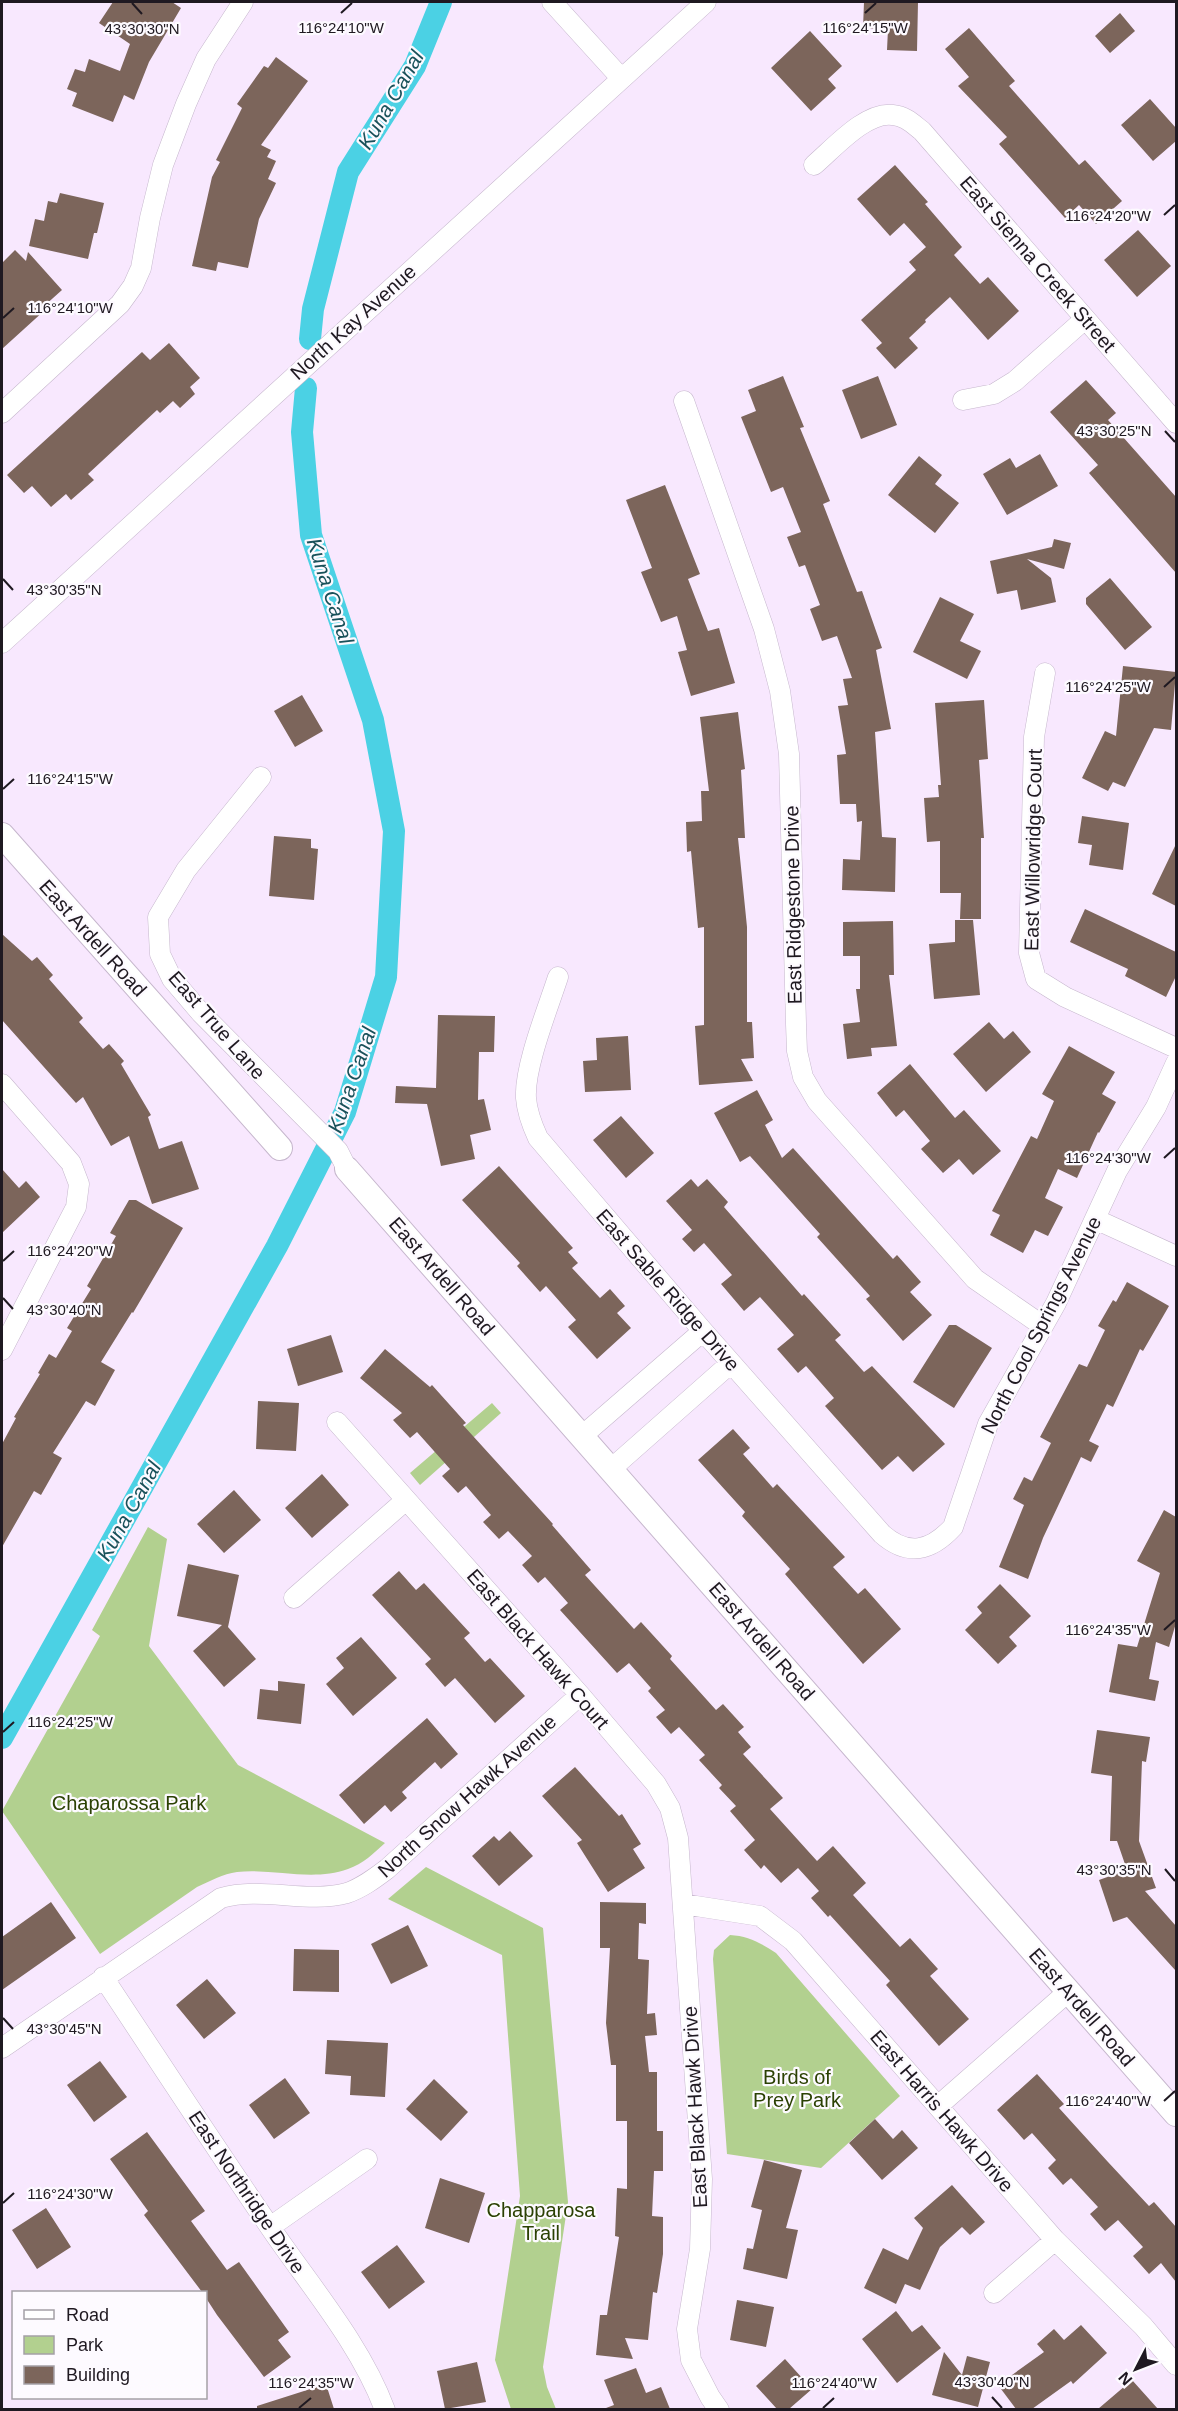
<svg xmlns="http://www.w3.org/2000/svg" width="1178" height="2411" font-family="Arial,sans-serif">
	<style>
		.green { fill: #b2d08f }
		.lines { fill: none; stroke-linecap: round; stroke-linejoin: round }
		.canal { stroke: #4bd1e4; stroke-width: 22 }
		.building { fill: #7c655b }
		.minor-casing { stroke: #c6b7cd; stroke-width: 21 }
		.tertiary-casing { stroke: #c6b7cd; stroke-width: 26 }
		.minor { stroke: #fff; stroke-width: 20 }
		.tertiary { stroke: #fff; stroke-width: 24 }
		.ticks { fill: none; stroke: #1f1921; stroke-width: 2 }
		.labels { text-anchor: middle; stroke-width: 4.5; stroke-linejoin: round; paint-order: stroke }
		.street-label { font-size: 20px; fill: #1f1921; stroke: #fdfaff }
		.park-label { font-size: 20px; fill: #2b4103; stroke: #fdfaff }
		.water-label { font-size: 21px; font-style: italic; fill: #19515a; stroke: #fdfaff }
		.ticks-label { font-size: 15px; text-anchor: middle; fill: #1f1921; stroke: #fdfaff; stroke-width: 4.5; stroke-linejoin: round; paint-order: stroke }
	</style>
	<rect width="100%" height="100%" fill="#f8e8fe"/>
	<path class="green" d="M492,1403L501,1413L420,1485L410,1473Z
		M148,1527L167,1539L149,1646L238,1765L385,1843C374,1853 363,1864 348,1869C312,1882 273,1868 237,1872C223,1874 210,1881 197,1887L100,1954L2,1811L100,1636L92,1630Z
		M426,1867L543,1928L568,2202L543,2367L547,2387L556,2409H511L495,2360L520,2196L502,1955L388,1899Z
		M730,1935C748,1936 761,1943 776,1953L900,2096L821,2168L727,2154L713,1959L714,1950Z"/>
	<g class="lines">
		<path class="canal" d="M310,339L313,309L348,172L415,66L441,2
			M2,1738L277,1246L345,1112L386,977L394,831L373,720L311,535L302,432L306,388"/>
	</g>
	<path class="building" d="M113,2H172L181,8L149,62L134,100L124,95L113,122L72,106L77,93L67,89L75,69L85,72L89,59L120,71L130,44L99,23Z
		M864,2H918L917,51L887,50L888,29L863,28Z
		M1120,13L1135,31L1110,53L1095,36Z
		M969,28L1015,81L1009,86L1079,165L1085,160L1122,201L1096,224L1079,205L1065,218L999,144L1007,137L958,86L969,77L945,49Z
		M810,31L842,66L828,79L836,88L811,111L771,68Z
		M276,57L308,81L261,145L271,150L267,157L276,161L268,179L276,183L259,219L248,268L218,262L216,271L192,266L212,177L220,162L216,160L242,108L237,104L264,66L268,68Z
		M1150,99L1176,128V141L1153,161L1121,125Z
		M895,165L928,202L925,204L962,247L954,255L980,284L988,277L1019,311L988,340L950,297L925,320L926,322L909,338L918,348L895,369L876,348L882,343L861,320L916,270L909,262L926,247L904,223L890,236L857,199Z
		M60,193L104,203L97,233H94L88,259L29,246L35,219L44,221L48,201L57,203Z
		M1138,230L1171,266L1137,297L1104,260Z
		M15,250L26,261L28,252L62,290L43,307L45,310L2,349V263Z
		M169,343L200,378L190,387L195,394L180,408L173,401L160,413L157,410L88,474L94,480L71,500L66,494L51,507L32,486L24,493L7,475L142,352L150,360Z
		M783,376L804,427L800,428L830,501L823,504L857,592L862,591L882,648L876,650L891,729L875,732L882,837L896,838L895,892L842,890L843,859L860,860L862,821L857,822L856,804H840L837,755L846,754L838,706L848,705L843,679L852,678L837,636L822,641L810,609L820,605L805,565L799,567L787,537L801,532L783,487L771,492L741,417L756,411L748,390Z
		M878,376L897,425L861,439L842,390Z
		M1086,380L1116,413L1108,420L1176,497V573L1089,473L1098,465L1050,412Z
		M1040,454L1058,486L1007,515L983,474L1010,458L1016,468Z
		M919,456L942,475L935,484L959,503L935,533L888,495Z
		M665,485L700,574L688,579L708,631L719,628L735,683L691,696L678,652L687,650L677,616L661,622L641,572L652,568L626,500Z
		M1054,539L1071,543L1064,569L1027,559L1051,578L1056,602L1021,610L1017,590L997,594L990,561L1052,547Z
		M1110,578L1152,627L1125,650L1086,604V598Z
		M940,597L974,614L960,641L981,651L967,679L913,652Z
		M1123,666L1176,672L1171,730L1154,728L1125,787L1113,782L1108,791L1082,778L1105,731L1116,736Z
		M302,695L323,731L295,747L274,711Z
		M984,700L988,759L979,760L984,838H981V919H960L961,893H940V841L927,842L924,798L939,797L938,785H941L935,703Z
		M738,712L745,769L741,770L745,838H738L747,927V1022H752L754,1058L741,1059L753,1081L699,1085L695,1026L704,1025V927L698,928L691,851L687,852L686,822L702,821L701,791H709L700,717Z
		M1082,816L1129,823L1123,870L1089,865L1092,845L1078,843Z
		M274,836L311,839V848L318,849L314,900L269,896Z
		M1176,844V906L1152,894Z
		M1085,909L1176,952V976L1166,997L1125,976L1128,969L1070,942Z
		M955,920H973L980,995L934,999L929,944L955,942Z
		M893,921L894,975H889L897,1046L871,1048L872,1056L847,1059L843,1024L860,1022L856,989H860V956H843V922Z
		M2,934L32,961L37,957L53,975L49,979L83,1018L79,1022L103,1049L109,1044L124,1061L121,1064L151,1115L148,1117L159,1149L182,1141L199,1189L152,1204L129,1136L111,1146L83,1097L76,1103L2,1020Z
		M438,1015L495,1016L494,1052H479L478,1100L484,1099L491,1130L470,1135L475,1159L441,1166L427,1104L395,1103L396,1086L436,1088Z
		M989,1022L1004,1039L1013,1031L1031,1052L986,1092L953,1054Z
		M628,1036L631,1090L585,1092L583,1061L597,1060L596,1038Z
		M1069,1046L1115,1072L1102,1094L1116,1102L1099,1133L1098,1132L1077,1178L1058,1169L1045,1198L1063,1207L1048,1236L1035,1230L1023,1253L990,1235L1000,1215L992,1211L1031,1136L1037,1139L1054,1101L1042,1094Z
		M910,1064L955,1118L964,1110L1001,1151L973,1175L959,1159L943,1173L921,1149L930,1141L904,1110L896,1117L877,1093Z
		M757,1090L773,1120L765,1125L782,1158L793,1148L893,1259L897,1255L921,1282L910,1292L932,1315L903,1341L866,1299L870,1296L817,1237L820,1234L750,1156L740,1162L714,1113Z
		M621,1116L654,1153L626,1178L593,1140Z
		M499,1166L573,1248L568,1252L578,1263L572,1268L600,1298L610,1289L625,1306L617,1313L631,1328L597,1359L568,1327L576,1320L546,1286L540,1292L517,1266L520,1263L462,1200Z
		M2,1169L19,1188L26,1181L40,1197L2,1233Z
		M691,1179L698,1187L707,1179L728,1202L724,1207L802,1296L804,1294L841,1335L835,1340L864,1372L872,1366L945,1444L913,1472L898,1456L882,1470L825,1406L834,1398L806,1366L798,1373L777,1349L794,1335L760,1297L744,1311L721,1284L732,1275L704,1243L694,1252L682,1239L692,1230L666,1201Z
		M129,1200H136L183,1228L133,1313L132,1312L101,1362L115,1370L95,1406L86,1401L53,1453L62,1458L41,1495L34,1491L2,1547V1444L16,1418L14,1417L40,1374L38,1373L49,1354L56,1358L72,1331L67,1328L91,1289L87,1286L116,1236L110,1233Z
		M1127,1282L1169,1306L1143,1351L1140,1349L1113,1407L1107,1404L1089,1441L1099,1446L1091,1462L1081,1457L1043,1538L1028,1579L999,1567L1024,1505L1013,1499L1024,1477L1032,1481L1051,1443L1040,1437L1079,1364L1087,1367L1105,1330L1098,1326L1113,1300L1116,1302Z
		M949,1325H956L992,1348L954,1408L913,1382Z
		M331,1335L343,1372L298,1386L287,1349Z
		M385,1349L430,1387L432,1385L466,1423L463,1425L553,1524L552,1525L591,1570L585,1575L634,1629L641,1622L672,1656L670,1659L716,1710L723,1704L744,1727L738,1732L751,1747L743,1754L783,1798L770,1809L817,1861L833,1846L866,1883L853,1895L900,1947L910,1938L938,1969L930,1976L969,2019L939,2046L886,1985L890,1981L830,1915L828,1917L811,1898L819,1891L798,1868L781,1883L764,1865L761,1869L744,1850L755,1840L730,1811L736,1806L719,1788L722,1785L699,1760L705,1755L679,1727L671,1734L656,1717L665,1710L648,1691L651,1688L629,1663L617,1673L560,1610L568,1603L545,1577L538,1583L522,1565L532,1556L508,1531L499,1539L483,1522L491,1515L466,1486L458,1493L442,1476L450,1469L417,1432L410,1438L393,1420L402,1413L360,1378Z
		M258,1401L299,1403L296,1451L256,1449Z
		M733,1429L750,1448L743,1454L773,1488L777,1484L845,1557L833,1567L858,1594L865,1588L901,1629L863,1664L785,1574L790,1569L742,1516L745,1512L698,1460Z
		M322,1474L349,1505L312,1538L285,1508Z
		M234,1490L261,1520L224,1553L197,1524Z
		M1164,1510L1176,1517V1623L1169,1647L1156,1642L1149,1679L1159,1681L1155,1701L1109,1692L1118,1644L1137,1647L1160,1573L1137,1561Z
		M188,1564L239,1575L228,1627L256,1659L224,1687L193,1651L222,1625L177,1616Z
		M399,1571L416,1590L424,1583L470,1633L464,1638L485,1662L490,1658L525,1696L495,1723L455,1678L445,1687L425,1664L431,1659L372,1595Z
		M1000,1584L1031,1616L1009,1637L1017,1646L998,1664L965,1630L982,1613L977,1607Z
		M361,1637L397,1678L353,1716L326,1684L344,1668L336,1658Z
		M278,1681L305,1684L301,1724L257,1719L260,1689L278,1691Z
		M427,1718L458,1754L441,1769L435,1762L402,1792L407,1798L391,1812L385,1805L364,1824L339,1795Z
		M1097,1730L1150,1737L1146,1762L1142,1761L1139,1841L1156,1888L1145,1891L1176,1926V1971L1127,1917L1113,1922L1099,1880L1127,1870L1117,1841H1110L1112,1776L1091,1773Z
		M575,1767L619,1816L622,1814L641,1844L633,1849L645,1868L608,1892L577,1843L582,1840L542,1796Z
		M510,1831L533,1856L499,1886L472,1856L494,1836L499,1841Z
		M51,1902L76,1938L2,1990V1937Z
		M600,1902L646,1903V1924L639,1923L638,1959L649,1960L647,2014L655,2013L657,2035L645,2036L649,2072H657V2131H663V2171H654L652,2216L663,2217V2254L657,2293L653,2292L648,2340L625,2338L633,2359L596,2355L600,2315H607L619,2237L615,2236L617,2188L627,2189V2121H616V2065H611L606,2023L610,1948H600Z
		M408,1925L428,1966L391,1984L371,1944Z
		M294,1949L339,1950V1992L293,1991Z
		M207,1979L236,2013L204,2039L176,2005Z
		M327,2040L388,2043L385,2097L350,2095L351,2076L325,2074Z
		M100,2061L127,2097L94,2122L67,2085Z
		M1037,2074L1064,2104L1059,2108L1108,2162L1149,2206L1154,2202L1176,2227V2282L1161,2263L1149,2274L1133,2256L1143,2247L1118,2220L1105,2231L1090,2214L1098,2207L1071,2178L1063,2185L1048,2168L1056,2160L1032,2133L1024,2140L997,2110Z
		M285,2078L310,2113L274,2139L249,2105Z
		M434,2079L468,2112L441,2141L406,2109Z
		M875,2119L893,2139L902,2130L918,2148L882,2180L849,2143Z
		M147,2132L205,2211L191,2221L227,2270L239,2262L289,2332L278,2340L291,2357L264,2377L217,2315L206,2298V2292H202L144,2215L148,2211L110,2159Z
		M764,2160L802,2170L786,2228L798,2230L787,2279L743,2269L747,2248L753,2249L762,2210L751,2207Z
		M440,2178L485,2193L469,2243L425,2228Z
		M952,2185L985,2222L970,2235L962,2227L940,2247L920,2290L905,2284L896,2304L864,2288L883,2248L908,2260L923,2228L914,2218Z
		M46,2208L71,2247L37,2269L12,2230Z
		M397,2245L425,2282L389,2309L361,2272Z
		M737,2300L774,2307L766,2347L730,2340Z
		M896,2311L912,2332L922,2325L941,2348L897,2383L862,2339Z
		M1081,2325L1107,2353L1073,2384L1071,2381L1032,2409H1016L998,2385L1044,2352L1037,2344L1054,2329L1064,2340Z
		M944,2352L962,2375L967,2356L990,2362L978,2407L932,2395Z
		M785,2359L812,2389L789,2409H777L756,2386Z
		M477,2362L486,2402L445,2409L437,2371Z
		M636,2368L646,2393L661,2387L670,2409H607L606,2408L614,2405L604,2380Z
		M1132,2380L1158,2409H1098Z
		M326,2384L334,2409H257V2406Z"/>
	<g class="lines">
		<g class="minor-casing">
			<path id="minor" d="M552,2L621,78
				M814,165C834,148 866,111 893,115C905,116 913,124 922,131L1176,423
				M963,400L994,394L1015,381L1085,319
				M684,401L764,629L780,691L789,754L796,1024L797,1051L803,1077L817,1101L975,1279L1043,1326
				M2,413L120,304L133,286L141,268L150,218L163,165L186,104L206,59L243,2
				M2,643L706,2
				M1045,673L1034,737L1029,953L1036,979L1065,997L1176,1048
				M261,777L186,870L158,917L160,954L172,979L201,1013L338,1151L347,1169
				M558,977C548,1008 524,1067 526,1098C527,1112 532,1125 538,1138L703,1331L882,1534C908,1557 931,1551 953,1527L988,1424L1056,1303L1117,1171L1156,1107L1176,1063
				M2,1084L71,1163L79,1184L76,1207L2,1350
				M1095,1219L1176,1256
				M337,1422L580,1695L656,1784L670,1808L678,1838L702,2179L700,2249L687,2329L691,2360L710,2397L719,2410
				M582,1436L703,1331
				M611,1469L731,1363
				M294,1598L406,1500
				M683,1904L760,1916L793,1941L1055,2240L1143,2326L1176,2365
				M103,1977C159,2061 214,2146 272,2230C311,2287 361,2345 385,2410
				M2,2048L221,1898C262,1886 306,1904 347,1893C362,1888 375,1878 387,1869L580,1695
				M938,2106L1069,1991
				M270,2227L367,2159
				M994,2293L1055,2240"/>
		</g>
		<g class="tertiary-casing">
			<path id="tertiary" d="M2,835L280,1148
				M347,1169L1176,2114"/>
		</g>
		<use href="#minor" class="minor"/>
		<use href="#tertiary" class="tertiary"/>
	</g>
	<path class="ticks" d="M132,3L142,14M341,13L352,3M865,13L876,3M1164,215L1175,205M3,318L14,308M1165,431L1175,442M3,579L13,590M1164,687L1175,677M3,789L14,779M1164,1158L1175,1148M3,1261L14,1251M3,1298L13,1309M1164,1630L1175,1620M3,1732L14,1722M1165,1869L1175,1881M3,2018L13,2029M1164,2101L1175,2091M3,2203L14,2193M992,2397L1002,2408M299,2408L311,2398M823,2408L834,2398"/>
	<g class="labels">
		<g class="street-label">
			<text transform="translate(1038 264) rotate(49)" y="7">East Sienna Creek Street</text>
			<text transform="translate(353 322) rotate(-42)" y="7">North Kay Avenue</text>
			<text transform="translate(1033 850) rotate(-89)" y="7">East Willowridge Court</text>
			<text transform="translate(793 905) rotate(-91)" y="7">East Ridgestone Drive</text>
			<text transform="translate(93 938) rotate(48)" y="7">East Ardell Road</text>
			<text transform="translate(217 1025) rotate(49)" y="7">East True Lane</text>
			<text transform="translate(442 1276) rotate(49)" y="7">East Ardell Road</text>
			<text transform="translate(668 1290) rotate(49)" y="7">East Sable Ridge Drive</text>
			<text transform="translate(1041 1325) rotate(-63)" y="7">North Cool Springs Avenue</text>
			<text transform="translate(762 1641) rotate(49)" y="7">East Ardell Road</text>
			<text transform="translate(538 1649) rotate(49)" y="7">East Black Hawk Court</text>
			<text transform="translate(467 1796) rotate(-42)" y="7">North Snow Hawk Avenue</text>
			<text transform="translate(1082 2007) rotate(49)" y="7">East Ardell Road</text>
			<text transform="translate(695 2107) rotate(-93)" y="7">East Black Hawk Drive</text>
			<text transform="translate(942 2111) rotate(49)" y="7">East Harris Hawk Drive</text>
			<text transform="translate(247 2192) rotate(56)" y="7">East Northridge Drive</text>
		</g>
		<g class="park-label">
			<text x="129" y="1810">Chaparossa Park</text>
			<text x="797" y="2084">Birds of<tspan x="797" dy="23">Prey Park</tspan></text>
			<text x="541" y="2217">Chapparosa<tspan x="541" dy="23">Trail</tspan></text>
		</g>
		<g class="water-label">
			<text transform="translate(391 100) rotate(-60)" y="7">Kuna Canal</text>
			<text transform="translate(330 591) rotate(72)" y="7">Kuna Canal</text>
			<text transform="translate(352 1080) rotate(-71)" y="7">Kuna Canal</text>
			<text transform="translate(129 1511) rotate(-61)" y="7">Kuna Canal</text>
		</g>
	</g>
	<g class="ticks-label">
		<text x="341" y="33">116°24'10"W</text>
		<text x="865" y="33">116°24'15"W</text>
		<text x="142" y="34">43°30'30"N</text>
		<text x="1108" y="221">116°24'20"W</text>
		<text x="70" y="313">116°24'10"W</text>
		<text x="1114" y="436">43°30'25"N</text>
		<text x="64" y="595">43°30'35"N</text>
		<text x="1108" y="692">116°24'25"W</text>
		<text x="70" y="784">116°24'15"W</text>
		<text x="1108" y="1163">116°24'30"W</text>
		<text x="70" y="1256">116°24'20"W</text>
		<text x="64" y="1315">43°30'40"N</text>
		<text x="1108" y="1635">116°24'35"W</text>
		<text x="70" y="1727">116°24'25"W</text>
		<text x="1114" y="1875">43°30'35"N</text>
		<text x="64" y="2034">43°30'45"N</text>
		<text x="1108" y="2106">116°24'40"W</text>
		<text x="70" y="2199">116°24'30"W</text>
		<text x="992" y="2387">43°30'40"N</text>
		<text x="311" y="2388">116°24'35"W</text>
		<text x="834" y="2388">116°24'40"W</text>
	</g>
	<rect width="1178" height="2411" fill="none" stroke="#1f1921" stroke-width="6"/>
	<rect x="12" y="2291" width="195" height="108" fill="#fdfaff" stroke="#a4a0a6" stroke-width="1.5"/>
	<rect x="24" y="2310" width="30" height="9" fill="#ffffff" stroke="#a4a0a6" stroke-width="1.5"/>
	<text x="66" y="2321" font-size="18" fill="#1f1921">Road</text>
	<rect x="24" y="2336" width="30" height="18" fill="#b2d08f" stroke="#a4a0a6" stroke-width="1.5"/>
	<text x="66" y="2351" font-size="18" fill="#1f1921">Park</text>
	<rect x="24" y="2366" width="30" height="18" fill="#7c655b" stroke="#a4a0a6" stroke-width="1.5"/>
	<text x="66" y="2381" font-size="18" fill="#1f1921">Building</text>
	<g transform="translate(1136 2369) rotate(228)" stroke="#fdfaff" stroke-width="4.5" paint-order="stroke">
	<path d="M0-4.5L10 22L0 15L-10 22Z" fill="#1f1921"/>
	<text y="-9" font-size="16" font-weight="bold" text-anchor="middle" fill="#1f1921">N</text>
	</g>
</svg>
